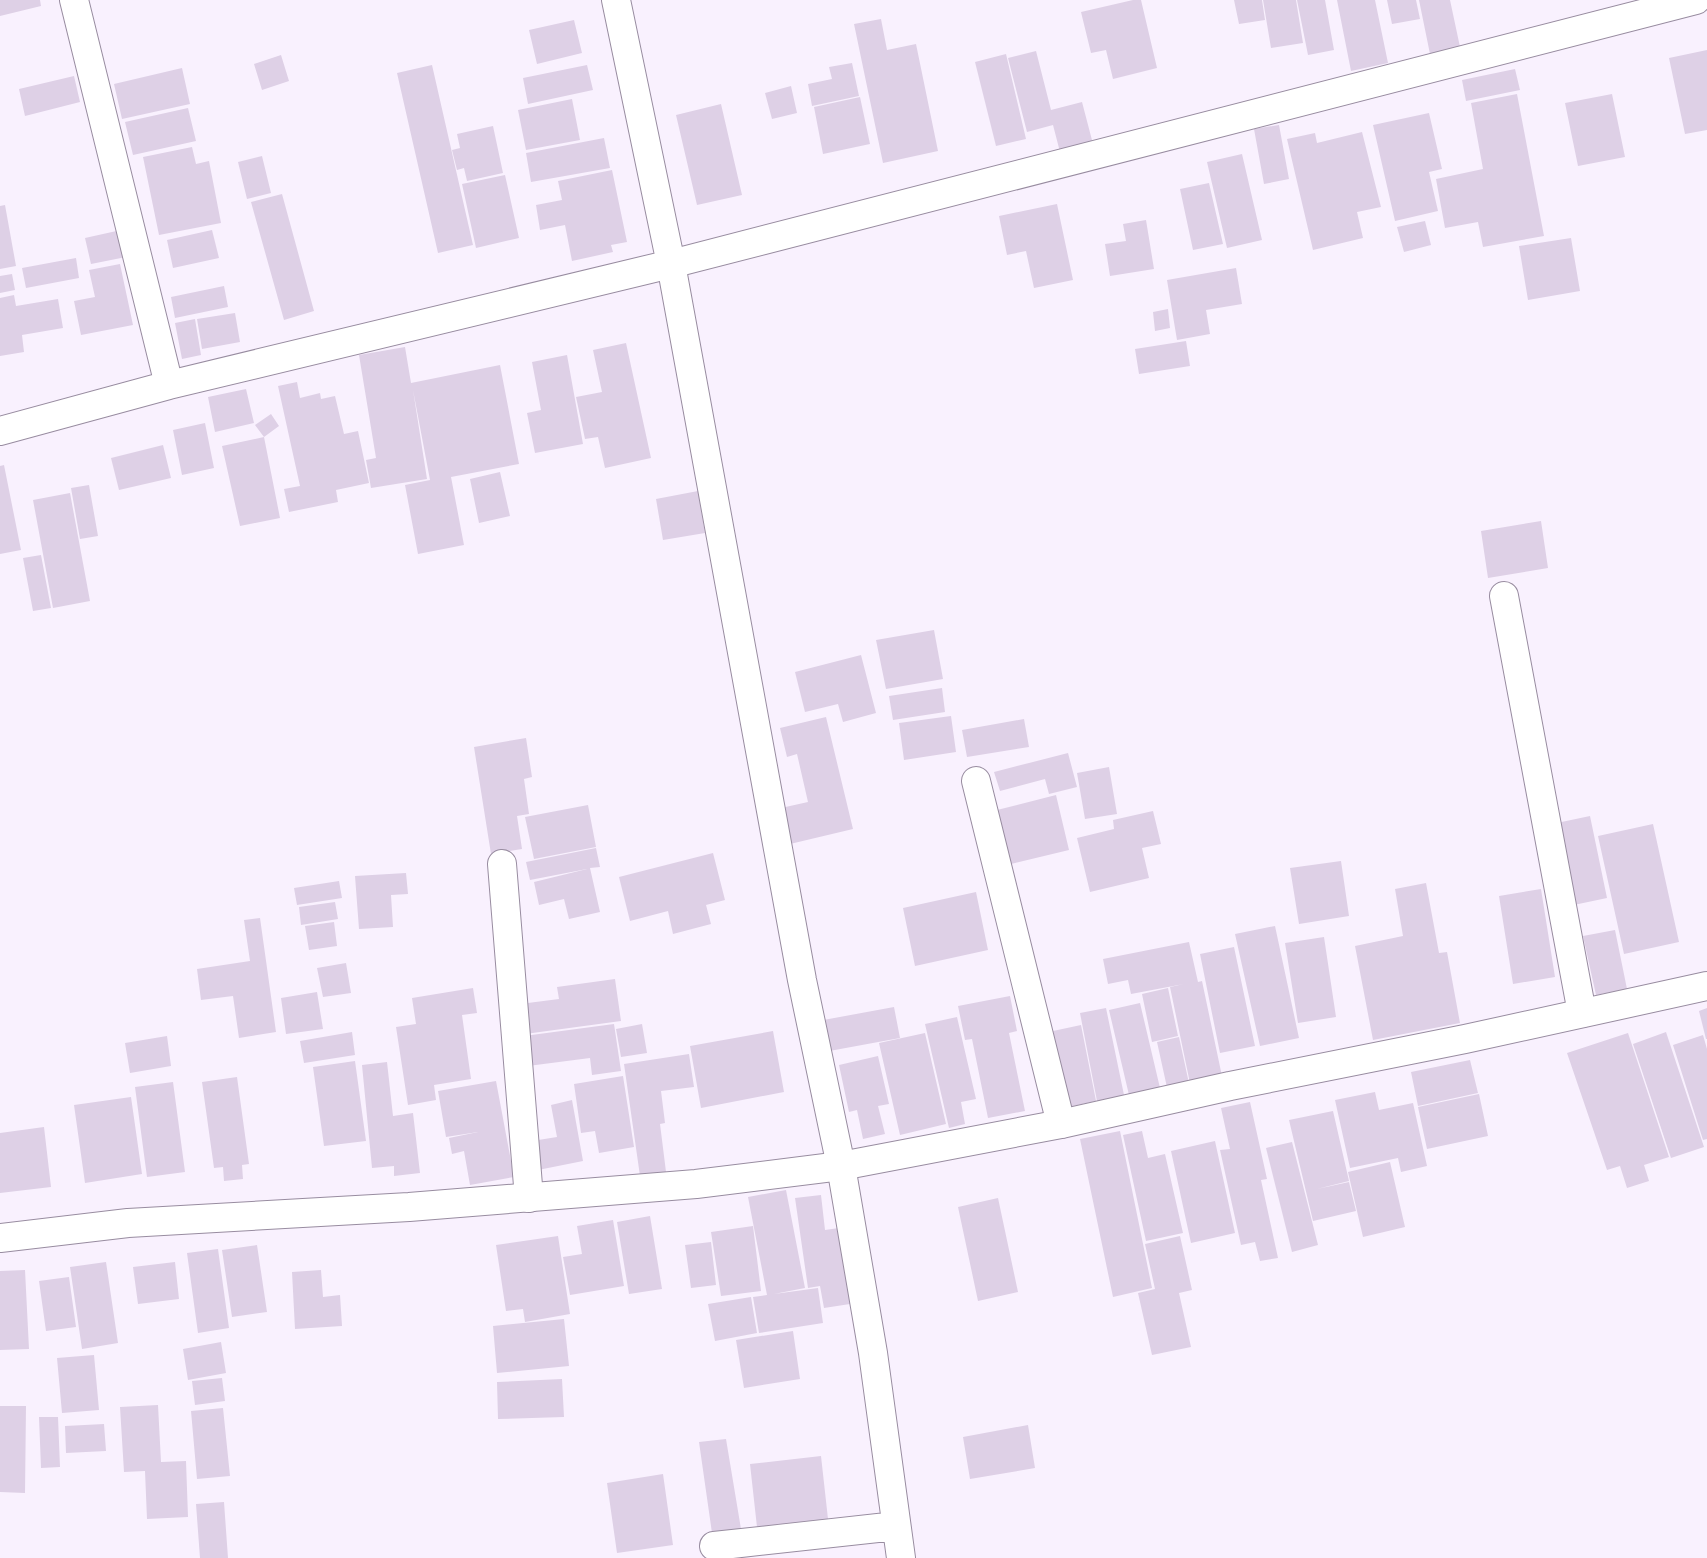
<svg xmlns="http://www.w3.org/2000/svg" width="1707" height="1558" font-family="Rubik,sans-serif">
	<style>
		.building { fill: #ded0e6 }
		.lines { fill: none; stroke-linecap: round; stroke-linejoin: round }
		.street-casing { stroke: #988ca0; stroke-width: 30 }
		.secondary-casing { stroke: #988ca0; stroke-width: 30 }
		.street { stroke: #fff; stroke-width: 28 }
		.secondary { stroke: #fff; stroke-width: 28 }
	</style>
	<rect width="100%" height="100%" fill="#f9f1fe"/>
	<path class="building" d="M0,0H40L41,6L0,16Z
		M1133,0H1141L1157,68L1113,79L1106,50L1091,53L1081,12Z
		M1234,0H1262L1265,20L1239,24Z
		M1263,0H1296L1303,43L1271,48Z
		M1297,0H1325L1334,50L1308,55Z
		M1337,0H1375L1388,63L1351,71Z
		M1387,0H1416L1420,19L1392,24Z
		M1419,0H1450L1460,47L1430,54Z
		M881,19L887,50L916,44L938,151L883,163L854,24Z
		M574,20L582,53L537,64L529,30Z
		M1707,50V130L1685,134L1669,58Z
		M1036,51L1051,110L1082,102L1093,144L1060,152L1053,125L1027,132L1008,58Z
		M1006,54L1026,139L996,146L975,62Z
		M281,55L289,81L262,90L254,64Z
		M852,63L859,96L812,106L808,84L832,79L829,67Z
		M432,65L473,245L438,253L397,73Z
		M587,65L593,90L528,104L523,78Z
		M182,68L190,104L122,119L114,84Z
		M1515,69L1520,90L1466,101L1462,80Z
		M74,76L80,102L25,116L19,89Z
		M791,86L797,113L772,119L765,93Z
		M1517,94L1544,236L1483,247L1478,222L1445,228L1436,179L1483,169L1471,103Z
		M1612,94L1625,157L1578,166L1565,103Z
		M860,97L870,144L823,154L814,107Z
		M572,99L580,140L526,150L518,110Z
		M721,104L742,195L697,205L676,115Z
		M188,108L196,141L133,155L125,122Z
		M1429,113L1442,169L1429,172L1438,211L1395,221L1373,125Z
		M1279,125L1289,179L1264,184L1254,129Z
		M493,126L503,173L467,181L464,168L457,170L452,150L460,148L457,134Z
		M1362,132L1381,207L1357,212L1363,238L1313,250L1287,139L1315,133L1317,143Z
		M604,138L610,168L531,182L526,153Z
		M192,147L196,164L209,161L221,223L159,235L143,157Z
		M1242,154L1262,240L1227,248L1207,162Z
		M262,156L271,193L247,199L238,162Z
		M612,170L627,242L611,245L613,252L572,261L565,225L540,230L536,205L562,200L558,181Z
		M505,175L519,238L476,248L462,184Z
		M1209,183L1223,244L1193,250L1180,189Z
		M282,194L314,311L284,320L251,202Z
		M1057,204L1073,280L1034,288L1026,251L1007,255L999,216Z
		M5,205L16,266L0,269V206Z
		M1146,220L1154,269L1110,276L1105,244L1126,241L1123,224Z
		M1425,221L1431,245L1404,252L1397,227Z
		M121,230L126,257L91,264L85,238Z
		M212,230L219,258L173,268L167,240Z
		M1571,238L1580,291L1528,300L1519,246Z
		M76,258L79,278L26,288L22,268Z
		M120,264L133,325L81,335L74,301L95,297L89,270Z
		M1236,268L1242,304L1206,310L1210,334L1177,340L1167,280Z
		M12,274L15,290L0,293V276Z
		M224,286L228,307L175,318L171,297Z
		M14,295L16,306L58,299L63,328L22,335L24,352L0,356V298Z
		M1168,309L1170,328L1155,331L1153,312Z
		M235,313L240,342L202,349L197,319Z
		M195,319L201,355L182,359L175,323Z
		M1186,341L1190,366L1139,374L1135,349Z
		M626,343L651,458L605,468L598,437L585,439L576,397L602,392L593,350Z
		M405,347L411,383L500,365L519,464L451,477L464,545L418,554L405,485L430,480L413,390L427,479L371,488L366,460L376,458L359,355Z
		M567,355L583,444L535,453L527,413L541,410L532,362Z
		M297,382L300,398L320,393L321,399L335,396L344,434L358,431L369,483L336,490L338,502L289,512L284,489L300,486L278,386Z
		M246,389L254,423L215,432L208,397Z
		M271,414L279,426L264,437L255,425Z
		M205,423L214,468L182,475L173,430Z
		M264,437L280,518L240,526L222,446Z
		M163,445L171,478L119,490L111,458Z
		M4,465L21,550L0,554V466Z
		M500,472L510,516L479,523L470,479Z
		M89,485L98,536L80,539L71,488Z
		M698,491L705,533L663,540L656,499Z
		M70,493L90,601L53,608L33,500Z
		M1541,521L1548,568L1488,578L1481,531Z
		M41,555L51,608L33,611L23,558Z
		M934,630L943,679L886,689L876,640Z
		M861,655L876,713L843,722L838,704L805,712L795,672Z
		M942,688L945,712L893,720L889,696Z
		M951,716L956,752L904,760L899,723Z
		M826,717L853,829L790,844L781,808L808,802L797,754L787,757L780,728Z
		M1024,719L1029,747L967,757L962,730Z
		M526,738L532,777L524,779L529,814L517,816L522,849L491,854L474,747Z
		M1068,753L1077,787L1049,794L1045,779L1000,791L994,772Z
		M1109,767L1117,814L1085,819L1077,773Z
		M1056,795L1069,850L1007,865L993,811Z
		M588,805L596,847L534,859L525,817Z
		M1153,811L1161,844L1142,848L1149,878L1090,892L1077,838L1114,829L1113,820Z
		M1590,816L1607,898L1569,906L1552,824Z
		M1653,824L1679,942L1624,954L1598,836Z
		M596,848L600,867L590,868L600,912L569,919L564,899L539,905L534,882L587,869L530,880L526,862Z
		M713,853L725,900L706,905L711,924L673,934L668,911L630,921L619,877Z
		M1341,861L1349,916L1299,924L1290,868Z
		M406,873L408,894L391,895L393,927L359,929L355,876Z
		M339,881L342,898L297,905L294,888Z
		M1426,883L1439,953L1447,952L1460,1023L1373,1040L1355,946L1403,936L1395,889Z
		M1541,889L1555,977L1513,984L1499,896Z
		M976,892L988,950L915,966L903,908Z
		M335,902L338,919L301,925L299,907Z
		M260,918L276,1032L239,1038L233,996L201,1000L197,969L250,961L244,920Z
		M334,922L337,946L309,950L305,926Z
		M1275,926L1299,1038L1260,1046L1235,934Z
		M1615,930L1627,989L1596,995L1583,936Z
		M1324,937L1336,1017L1298,1023L1285,943Z
		M1189,942L1198,982L1202,981L1223,1081L1191,1088L1170,987L1184,984L1131,994L1128,980L1108,984L1103,959Z
		M1234,947L1255,1046L1220,1053L1200,954Z
		M346,963L351,993L323,997L317,968Z
		M615,979L621,1021L525,1034L520,1004L559,999L557,987Z
		M473,988L477,1013L462,1015L471,1079L434,1085L436,1100L408,1105L396,1027L416,1024L412,998Z
		M1168,988L1178,1036L1152,1042L1142,994Z
		M317,992L323,1029L286,1034L281,998Z
		M1010,996L1017,1031L1009,1033L1025,1111L988,1118L972,1039L965,1040L958,1006Z
		M1140,1003L1160,1088L1129,1095L1109,1010Z
		M894,1007L900,1038L824,1052L818,1021Z
		M1106,1008L1124,1095L1097,1101L1080,1013Z
		M1707,1008V1039H1706L1699,1011Z
		M957,1017L976,1099L961,1102L965,1124L949,1128L925,1024Z
		M614,1024L621,1071L592,1075L590,1058L528,1066L524,1036Z
		M642,1024L647,1053L621,1057L616,1029Z
		M1081,1025L1096,1101L1068,1107L1053,1031Z
		M773,1031L784,1092L701,1108L690,1046Z
		M352,1032L355,1055L304,1063L300,1041Z
		M1666,1032L1704,1147L1671,1158L1633,1044Z
		M925,1033L946,1124L900,1135L879,1043Z
		M1628,1033L1669,1157L1644,1165L1649,1181L1627,1188L1620,1166L1607,1170L1567,1053Z
		M1703,1035L1707,1049V1139L1703,1140L1673,1045Z
		M167,1036L171,1066L130,1073L125,1043Z
		M1179,1037L1190,1088L1168,1092L1157,1042Z
		M689,1054L694,1087L661,1091L665,1123L660,1124L666,1172L640,1176L624,1064Z
		M878,1056L889,1104L878,1106L885,1134L863,1139L857,1110L849,1112L839,1065Z
		M1470,1060L1478,1093L1418,1106L1411,1072Z
		M355,1061L366,1141L324,1146L313,1067Z
		M387,1062L393,1116L413,1113L420,1173L394,1176V1166L372,1168L362,1065Z
		M623,1076L634,1147L599,1153L595,1131L581,1133L574,1084Z
		M237,1077L249,1164L242,1165L243,1179L224,1181L223,1167L214,1168L202,1082Z
		M496,1081L514,1177L470,1185L464,1151L452,1154L449,1138L478,1132L446,1137L438,1091Z
		M173,1082L185,1172L147,1177L135,1087Z
		M1375,1092L1379,1110L1413,1103L1427,1166L1401,1172L1398,1158L1350,1168L1335,1100Z
		M1479,1094L1488,1136L1427,1149L1418,1107Z
		M131,1097L142,1174L85,1183L74,1105Z
		M572,1100L583,1161L538,1170L532,1141L557,1137L551,1105Z
		M1250,1102L1267,1179L1261,1180L1278,1258L1260,1261L1255,1242L1241,1245L1220,1150L1230,1149L1221,1108Z
		M1333,1111L1349,1181L1317,1189L1349,1182L1356,1211L1313,1221L1289,1120Z
		M44,1127L51,1187L0,1193V1133Z
		M1120,1131L1152,1288L1113,1297L1080,1139Z
		M1142,1131L1148,1158L1165,1154L1183,1233L1146,1241L1123,1135Z
		M1215,1141L1235,1233L1191,1243L1171,1151Z
		M1292,1142L1318,1245L1292,1252L1266,1148Z
		M1390,1162L1405,1227L1363,1237L1348,1172Z
		M786,1190L805,1288L774,1294L818,1288L823,1323L759,1333L753,1297L767,1295L748,1197Z
		M821,1195L825,1230L839,1228L850,1304L824,1308L820,1286L808,1288L795,1198Z
		M998,1198L1018,1292L978,1301L958,1207Z
		M650,1216L662,1289L629,1294L617,1222Z
		M613,1220L624,1286L570,1295L563,1257L582,1254L577,1226Z
		M753,1226L761,1291L721,1296L711,1232Z
		M558,1236L570,1314L525,1322L523,1309L506,1311L496,1245Z
		M1180,1236L1192,1290L1179,1293L1191,1347L1152,1355L1138,1293L1155,1289L1145,1244Z
		M711,1242L716,1285L691,1288L685,1245Z
		M257,1245L267,1312L232,1317L222,1250Z
		M218,1249L229,1328L198,1333L187,1253Z
		M106,1262L118,1343L82,1349L70,1267Z
		M175,1262L179,1299L138,1304L133,1267Z
		M25,1270L29,1349L0,1350V1271Z
		M321,1270L323,1297L340,1295L342,1326L295,1329L292,1272Z
		M69,1277L76,1327L46,1331L39,1281Z
		M751,1297L757,1333L715,1341L708,1304Z
		M564,1319L569,1366L497,1373L493,1326Z
		M793,1331L800,1379L744,1388L736,1340Z
		M221,1342L226,1373L188,1380L183,1349Z
		M94,1355L99,1410L62,1413L57,1358Z
		M222,1378L225,1401L195,1405L192,1381Z
		M562,1379L564,1417L498,1419L497,1382Z
		M158,1405L161,1462L186,1461L188,1517L147,1519L145,1471L124,1472L120,1407Z
		M0,1406H26L25,1493L0,1492Z
		M223,1408L230,1476L197,1479L191,1411Z
		M39,1417H58L60,1467L41,1468Z
		M104,1424L106,1451L66,1453L65,1426Z
		M1028,1425L1035,1468L970,1479L963,1437Z
		M726,1439L742,1535L713,1540L699,1442Z
		M821,1456L828,1519L757,1527L750,1464Z
		M663,1474L673,1545L617,1553L607,1483Z
		M224,1502L228,1558H200L196,1504Z"/>
	<g class="lines">
		<g class="street-casing">
			<path id="street" d="M74,0L169,385
				M616,0L671,264L802,980L841,1166L873,1353L901,1558
				M0,431L169,385L671,264L1696,0
				M1504,596L1582,1013
				M976,781L1061,1124
				M502,864L529,1198
				M714,1546L896,1526"/>
		</g>
		<g class="secondary-casing">
			<path id="secondary" d="M0,1238L128,1223L409,1207L696,1184L841,1166L1061,1124L1230,1086L1465,1039L1707,986"/>
		</g>
		<use href="#street" class="street"/>
		<use href="#secondary" class="secondary"/>
	</g>
</svg>
